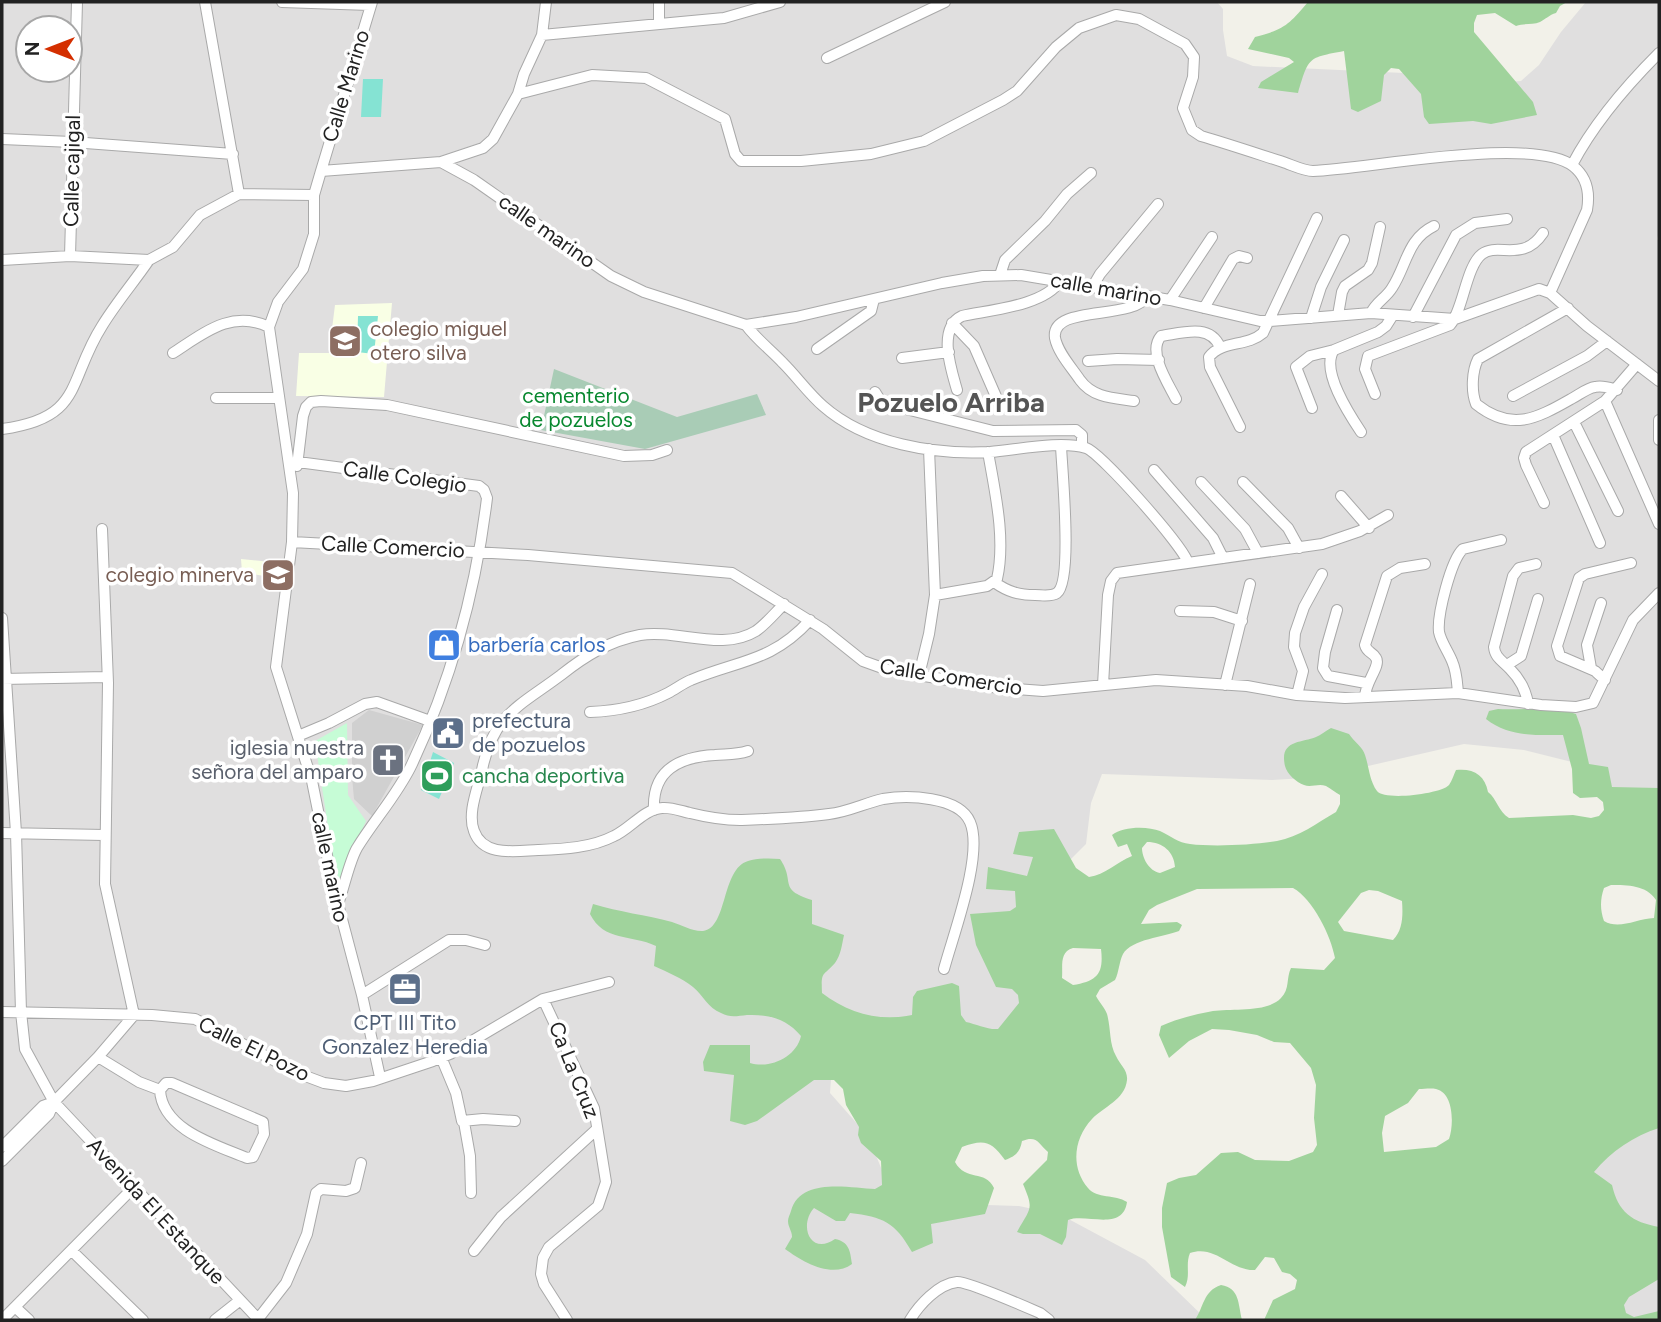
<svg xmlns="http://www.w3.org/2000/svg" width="1661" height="1322" font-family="Figtree,sans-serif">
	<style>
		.residential { fill: #e0dfdf; fill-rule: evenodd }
		.education { fill: #f9ffe5 }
		.religious { fill: #d0d0d0 }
		.forest { fill: #a0d39c; fill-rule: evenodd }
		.cemetery { fill: #a9ccb6 }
		.park { fill: #c6fcd6 }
		.pitch { fill: #85e3d3 }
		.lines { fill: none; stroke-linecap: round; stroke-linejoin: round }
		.minor-casing { stroke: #a9a9a9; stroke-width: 12 }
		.minor { stroke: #fff; stroke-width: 10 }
		.labels { text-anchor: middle; stroke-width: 7; stroke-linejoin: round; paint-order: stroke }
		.street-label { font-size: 21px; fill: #222; stroke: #fff }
		.education-label { font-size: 21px; fill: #785e54; stroke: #fff; text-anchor: start }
		.park-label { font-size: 21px; fill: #08882f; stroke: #fff }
		.shop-label { font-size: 21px; fill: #366cbe; stroke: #fff; text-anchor: start }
		.service-label { font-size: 21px; fill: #4e5e75; stroke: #fff; text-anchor: start }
		.worship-label { font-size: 21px; fill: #5b616d; stroke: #fff; text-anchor: end }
		.leisure-label { font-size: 21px; fill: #27864d; stroke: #fff; text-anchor: start }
		.district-label { font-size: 28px; font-weight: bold; fill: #555; stroke: #fff }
	</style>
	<rect width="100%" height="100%" fill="#f2f1e9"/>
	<path class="residential" d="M2,2H1217L1223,9V30L1227,56L1253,66L1425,74L1479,84L1521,81L1539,65L1561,32L1586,2H1659V231L1657,239L1659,242V797L1616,789L1572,762L1524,750L1464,744L1320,777L1272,780L1102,774L1091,803L1086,844L1067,863L1035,1001L1002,1037L835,1024L830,1093L868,1136L895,1202L1019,1206L1061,1215L1145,1260L1207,1320H2ZM28,28H70V70H28Z
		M1659,1124V1320H1534L1582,1162Z"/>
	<path class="education" d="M392,303L384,397L296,396L299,353H329L335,305Z
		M241,559L283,563L281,579L242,572Z"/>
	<path class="religious" d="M369,710L423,725L372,816L354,799L352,777V723Z"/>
	<path class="forest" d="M1308,2H1567L1560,6L1556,13C1549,15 1546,19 1540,22C1533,25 1524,23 1516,26L1495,13L1477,15L1474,23V32L1533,102L1537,115L1491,124L1473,121L1429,124L1424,117L1421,94L1399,69L1391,68L1384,75L1381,101L1358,112L1351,109L1344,51C1307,58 1309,57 1298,93L1258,88L1261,82L1294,62L1289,58L1248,49L1255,37C1286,29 1289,24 1308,2Z
		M1498,709C1523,710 1553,706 1576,714L1581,728L1589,764L1608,767L1612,787L1659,788V1128C1634,1136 1611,1151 1594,1172L1612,1185C1618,1212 1632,1222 1659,1227V1279L1629,1297L1624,1305L1626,1313L1634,1317L1659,1311V1320H1264L1273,1300L1295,1289L1297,1280L1290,1274L1282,1272L1274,1258L1265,1257L1255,1270C1231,1271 1215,1244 1190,1253C1185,1265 1191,1275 1185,1287L1171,1277L1162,1227V1208L1167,1183L1179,1178L1196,1175L1221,1153L1238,1152L1255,1160L1289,1161L1313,1152L1317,1145L1314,1118L1316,1085L1311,1068L1290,1043L1274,1042L1257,1035L1229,1030L1212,1029L1189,1041L1169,1058L1159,1035L1161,1026C1176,1019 1196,1014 1213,1011C1232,1008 1267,1013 1281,998C1290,989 1286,978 1291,968L1324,970L1335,958C1331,936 1313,899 1293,888L1197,889L1157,905L1149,910L1141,924L1177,922L1182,925L1179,931C1164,937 1132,939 1123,954C1119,962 1119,972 1115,980L1100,989L1096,996C1099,1002 1105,1008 1107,1014C1111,1028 1109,1044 1116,1056C1120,1065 1128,1070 1127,1080C1125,1100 1103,1107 1092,1119C1074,1138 1070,1167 1088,1188C1097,1199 1115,1194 1127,1202C1123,1232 1086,1213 1068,1220L1066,1237L1062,1245L1040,1234H1023L1017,1232C1031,1207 1034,1210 1023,1184L1047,1160L1048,1152C1038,1143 1037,1135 1022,1141C1020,1152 1016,1156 1005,1160C991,1141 984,1139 962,1147L955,1162C966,1182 985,1169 994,1188L985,1214L931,1224L933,1243L912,1252C895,1222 883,1217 850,1213L845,1221H836L814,1208C798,1226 811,1256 835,1239C849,1242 850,1250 852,1264C832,1279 803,1262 785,1249L792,1237C792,1231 788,1227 788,1221C788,1218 790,1214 791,1211C800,1177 849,1188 875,1189L882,1185L881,1161L861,1143L858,1135L859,1127L846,1105L843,1089L834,1080H814L757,1121L745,1125L730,1121L734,1075L704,1071L703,1062L710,1045H750V1063C769,1069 796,1058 801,1036C787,1019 769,1014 747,1015C737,1016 730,1018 721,1013C708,1008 703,995 693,987C682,978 667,972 654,966L656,946C631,934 604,942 590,914L593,904C619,912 646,915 672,922C681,925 694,932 703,931C728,928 721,869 748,861C757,858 770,858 780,859C796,882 777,889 812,900V924L844,935C842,944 841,955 835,963C823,977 821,970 822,993C848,1013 879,1022 912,1015L913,997L917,991L952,983L959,986L961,1015L966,1022C976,1024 988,1030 998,1029L1019,1003L1018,995L1012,989L996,987L976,945L970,914L1010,911L1016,907L1015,891L986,889L988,867L1027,876L1033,857L1013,854L1019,832L1054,829L1076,868L1089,877C1105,875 1117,862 1132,856L1127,844L1118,847L1112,835C1123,826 1148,826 1160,831C1171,836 1178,843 1190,844C1212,847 1255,845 1277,841C1299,837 1317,823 1336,812L1340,804V795C1336,793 1330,788 1326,786C1318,783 1311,788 1304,785C1296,782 1287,774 1285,766C1279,740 1301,743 1316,737C1321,735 1325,731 1331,728L1349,734C1354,742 1363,747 1365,755C1369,766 1369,780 1377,791C1384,801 1441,794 1449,785C1452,781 1454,774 1456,770C1473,768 1485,775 1488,792C1497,799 1498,811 1509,818L1573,815L1591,818L1599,816L1604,810L1603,802L1597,797L1580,798L1573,793L1572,769L1563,735C1535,735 1509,737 1486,719L1489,711ZM1147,842C1163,842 1174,852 1175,867L1160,873C1149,871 1142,858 1142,848ZM1611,885C1628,885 1646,885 1656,900L1654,918C1636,919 1619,930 1604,921C1600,910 1600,899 1604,888ZM1369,890L1378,891L1402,901C1403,915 1403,930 1393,940L1344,931L1338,922L1361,893ZM1073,948L1101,949C1104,974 1097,981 1073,985L1062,978C1063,966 1059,952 1073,948ZM1419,1089C1424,1089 1431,1088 1436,1089C1454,1093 1454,1125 1449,1139L1436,1147L1384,1152L1382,1133L1385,1116L1408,1103Z
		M1221,1285C1240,1288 1238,1304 1242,1320H1195C1204,1307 1203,1291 1221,1285Z"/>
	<path class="cemetery" d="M554,369L677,417L757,394L766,415L645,449L541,430Z"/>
	<path class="park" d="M347,723L348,795L366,821L337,886L315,741Z"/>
	<path class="pitch" d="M363,79H383L381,117H361Z
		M358,316H378L374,354L357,352Z
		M433,752L454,763L439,799L421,790Z"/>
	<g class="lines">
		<g class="minor-casing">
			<path id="minor" d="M205,2L239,194
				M282,2L370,5
				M659,2V23
				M542,35L724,18L780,2
				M827,58L945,2
				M518,94L592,75L646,78L725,119L735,154L741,161H801L871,154L924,141L1003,100L1017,91L1056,47L1079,28L1116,15L1139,19L1185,44L1194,57L1193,77L1183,108L1192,130L1201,136C1228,144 1255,153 1283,162C1292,165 1304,171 1313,171C1369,169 1532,135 1573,166C1587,177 1590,193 1587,210L1550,293
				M2,139L72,142L233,154
				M441,162L483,148L493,139L518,94L524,74L542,35L546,2
				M1572,165C1594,123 1625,87 1659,53
				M321,171L372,2
				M70,256L77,2
				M2,260L70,256L149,260L173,247L200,215L239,194L314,195
				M1000,275L1005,260L1045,221L1067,194L1091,173
				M1093,286L1100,274L1158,204
				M1170,300L1212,237
				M1204,308L1233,259L1239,256L1247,258
				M1568,308L1478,359C1472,371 1471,391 1476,404C1511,432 1536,419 1571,399C1579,395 1587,388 1595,387C1603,385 1610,388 1617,390
				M1371,313C1376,302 1386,298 1392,288C1407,265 1407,239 1434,226
				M1338,315L1342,292L1345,286L1368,270L1372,263L1380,227
				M1413,317L1456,235L1475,223L1507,219
				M1311,318L1321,287L1344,240
				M952,323L974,346L1001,408
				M746,325C756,339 771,350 783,363C797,377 809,394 823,406C866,444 935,455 990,452C1016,450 1061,440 1086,448C1101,453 1184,547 1188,563
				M817,349L871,311L874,299
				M173,353C204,333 232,309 269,327
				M902,358L949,352
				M1088,361L1117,359L1159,360
				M957,390C951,369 937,328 962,316C989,310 1044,306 1060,281
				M875,392L880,400L886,404L993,431L1076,430L1082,435V447
				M1375,394L1365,369L1368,356L1450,325C1463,311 1466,266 1482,254C1498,242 1523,263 1543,233
				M1513,396L1587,356L1607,341
				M216,398H278
				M1176,399C1168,383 1147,352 1161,336C1182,333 1210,323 1220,347
				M1134,401C1114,398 1093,398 1080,380C1072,368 1058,353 1055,338C1050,304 1133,321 1147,296
				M1605,401L1659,524
				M1312,408L1296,367L1310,356L1334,350
				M1659,420V440
				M1574,422L1618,511
				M1240,427L1210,367L1209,357C1222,340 1247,347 1263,333L1317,218
				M2,429C84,418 67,381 102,326C116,303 134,282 149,260
				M1361,432C1349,414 1320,370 1334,350L1378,332L1386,326L1393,315
				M1553,435L1600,543
				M298,462L479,486L484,490L487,498C476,589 451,681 412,764C398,794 374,820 357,848C349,862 344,888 338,904
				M297,466L303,416L306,407L311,402L321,401L387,405L624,456L652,455L667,450
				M1154,470L1213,538L1223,558
				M1201,482L1245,529L1258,553
				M1243,482L1288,528L1299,548
				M1341,496L1369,528
				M1544,503L1526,465L1524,458L1526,452L1605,401L1637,364
				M292,542L528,555L732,573L823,629L863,661L888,670L991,687L1043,691L1156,680L1247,686L1297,695L1345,698L1458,693L1541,705L1576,707L1593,703L1633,620L1659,593
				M994,582C1008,592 1019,595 1035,595C1042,595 1051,597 1057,593C1073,581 1062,470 1061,446
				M935,595L987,586L997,579C1006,539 995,492 988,452
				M784,604C775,613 766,624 756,631C722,652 677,629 640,635C609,641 585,656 561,675C520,706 493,714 482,770C478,788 467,813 474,831C483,857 515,851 538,850C563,849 591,848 614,836C630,829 644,809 662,808C671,807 681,811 690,813C706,817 723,820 740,820C769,819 800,818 829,814C848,812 865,803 883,799C907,795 959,796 970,822C984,854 953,935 944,969
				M1337,610L1325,652L1323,668L1328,676L1366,683
				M1180,611L1214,612L1242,621
				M2,618L16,833L21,1012L25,1049L54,1102L259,1320
				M1507,665L1521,656L1538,599
				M1591,668L1587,645L1601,603
				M919,675L929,634L935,595L929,449
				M2,679L107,677
				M1605,680L1595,671L1560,656L1557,646L1579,578L1585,574L1631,563
				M1103,685L1108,595L1111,581L1117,573L1322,544L1360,531L1388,515
				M1225,685L1250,584
				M1458,693C1457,683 1457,672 1452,661C1448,651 1441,642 1439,632C1437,615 1451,560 1463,549L1501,540
				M1297,695L1303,671L1294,647L1295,633L1304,607L1322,574
				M1365,697C1365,682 1381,666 1376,658C1373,652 1367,653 1365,645L1387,576L1400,568L1425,564
				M1528,704C1526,690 1520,679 1510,669C1503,661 1495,658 1494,647L1513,576L1519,568L1536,564
				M590,712C617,711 643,706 668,693C676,689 683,683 691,680C739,660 772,662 810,620
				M298,736L329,723L365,704L377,702L430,721
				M654,810C652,770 679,757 715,755C726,754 736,755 748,751
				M2,833L104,835
				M362,995L449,940H466L485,945
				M543,999L594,1108L606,1182L598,1206L549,1247L543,1258L541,1274L544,1284L567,1320
				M2,1012L152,1015L195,1019L300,1074L324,1083L346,1086L373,1081L433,1061L450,1054L543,999L609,982
				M98,1057L139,1082L160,1090
				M441,1057L456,1093L462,1121L483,1119L515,1121
				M380,1077L362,995L333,885L312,781L276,667L292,542L293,493L269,327L278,302L303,269L314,234V195L321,171L441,162L474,180L611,276L644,292L746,325L796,317L942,283L983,276L1021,275L1170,300L1260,321H1270L1371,313L1455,319L1539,289L1550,293L1587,326L1659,381
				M166,1083H172L263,1122L264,1134L253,1157L247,1158C216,1145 162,1130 160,1090Z
				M464,1122L470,1156L471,1193
				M2,1147L43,1106L54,1102
				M2,1161L49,1114L54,1102L98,1057L134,1015L105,884L108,683L102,529
				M72,1251L143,1320
				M474,1251L501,1217L597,1129
				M15,1307L29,1320
				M258,1319L286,1283L307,1234L316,1193L321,1189L346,1191L355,1188L361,1163
				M2,1320L135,1186
				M215,1320L239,1301
				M910,1320C919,1305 938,1284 957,1282C967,1281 1026,1307 1040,1313L1049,1320"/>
		</g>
		<use href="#minor" class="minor"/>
	</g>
	<defs>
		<g id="school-square" transform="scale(1.75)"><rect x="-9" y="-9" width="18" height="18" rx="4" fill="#8d6e63" stroke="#fff"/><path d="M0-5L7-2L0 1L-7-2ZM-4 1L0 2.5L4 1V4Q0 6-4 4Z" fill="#fff"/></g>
		<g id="shop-square" transform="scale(1.75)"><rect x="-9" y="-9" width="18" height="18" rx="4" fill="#3f7fe0" stroke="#fff"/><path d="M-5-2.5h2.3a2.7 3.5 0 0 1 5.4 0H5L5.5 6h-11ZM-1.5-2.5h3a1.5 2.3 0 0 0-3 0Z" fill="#fff"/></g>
		<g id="civic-square" transform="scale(1.75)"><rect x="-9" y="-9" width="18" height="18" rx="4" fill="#5c6f8a" stroke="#fff"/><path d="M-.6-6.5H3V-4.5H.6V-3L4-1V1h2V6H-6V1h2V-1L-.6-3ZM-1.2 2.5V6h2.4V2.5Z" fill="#fff"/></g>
		<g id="church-square" transform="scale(1.75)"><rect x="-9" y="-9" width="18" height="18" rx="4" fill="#6b7280" stroke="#fff"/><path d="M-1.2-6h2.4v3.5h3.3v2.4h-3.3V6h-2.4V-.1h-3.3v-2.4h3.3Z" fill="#fff"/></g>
		<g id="stadium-square" transform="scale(1.75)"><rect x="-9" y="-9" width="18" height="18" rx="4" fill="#2e9e5b" stroke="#fff"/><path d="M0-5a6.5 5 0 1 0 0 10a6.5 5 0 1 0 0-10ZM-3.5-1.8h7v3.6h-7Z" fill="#fff"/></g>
		<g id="office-square" transform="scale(1.75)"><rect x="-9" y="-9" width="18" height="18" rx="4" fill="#5c6f8a" stroke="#fff"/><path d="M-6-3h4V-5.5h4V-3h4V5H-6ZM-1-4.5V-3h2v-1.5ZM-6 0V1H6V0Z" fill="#fff"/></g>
	</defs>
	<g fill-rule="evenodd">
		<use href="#school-square" x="345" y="341"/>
		<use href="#school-square" x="278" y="575"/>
		<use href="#shop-square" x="444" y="645"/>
		<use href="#civic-square" x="448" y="733"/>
		<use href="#church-square" x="388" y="760"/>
		<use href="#stadium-square" x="437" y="776"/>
		<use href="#office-square" x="405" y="989"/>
	</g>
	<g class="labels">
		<g class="street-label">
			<text transform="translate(346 86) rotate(-73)" y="7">Calle Marino</text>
			<text transform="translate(72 171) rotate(-89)" y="7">Calle cajigal</text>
			<text transform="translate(547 231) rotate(35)" y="7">calle marino</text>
			<text transform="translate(1106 289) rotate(10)" y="7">calle marino</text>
			<text transform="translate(405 477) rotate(8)" y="7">Calle Colegio</text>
			<text transform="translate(393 547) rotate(3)" y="7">Calle Comercio</text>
			<text transform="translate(951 677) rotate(9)" y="7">Calle Comercio</text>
			<text transform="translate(330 867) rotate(78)" y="7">calle marino</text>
			<text transform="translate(254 1049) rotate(26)" y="7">Calle El Pozo</text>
			<text transform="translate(574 1070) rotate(68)" y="7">Ca La Cruz</text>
			<text transform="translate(156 1211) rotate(47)" y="7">Avenida El Estanque</text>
		</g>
		<g class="education-label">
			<text x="370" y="336">colegio miguel<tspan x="370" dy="24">otero silva</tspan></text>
			<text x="254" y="582" text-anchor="end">colegio minerva</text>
		</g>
		<g class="park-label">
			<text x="576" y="403">cementerio<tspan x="576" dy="24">de pozuelos</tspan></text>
		</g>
		<g class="shop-label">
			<text x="468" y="652">barbería carlos</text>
		</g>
		<g class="service-label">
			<text x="472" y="728">prefectura<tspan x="472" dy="24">de pozuelos</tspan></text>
			<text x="405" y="1030" text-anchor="middle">CPT III Tito<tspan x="405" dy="24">Gonzalez Heredia</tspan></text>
		</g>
		<g class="worship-label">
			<text x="364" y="755">iglesia nuestra<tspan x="364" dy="24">señora del amparo</tspan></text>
		</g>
		<g class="leisure-label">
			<text x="462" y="783">cancha deportiva</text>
		</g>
		<g class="district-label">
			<text x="951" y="412">Pozuelo Arriba</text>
		</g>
	</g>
	<rect width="1661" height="1322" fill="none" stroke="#222222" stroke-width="7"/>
	<g transform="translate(49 49) rotate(270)"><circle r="33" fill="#ffffff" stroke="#a7a7a7" stroke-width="2"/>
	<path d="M0-5L12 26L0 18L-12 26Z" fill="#d42f00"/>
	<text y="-10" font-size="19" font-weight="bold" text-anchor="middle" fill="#222222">N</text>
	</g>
</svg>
